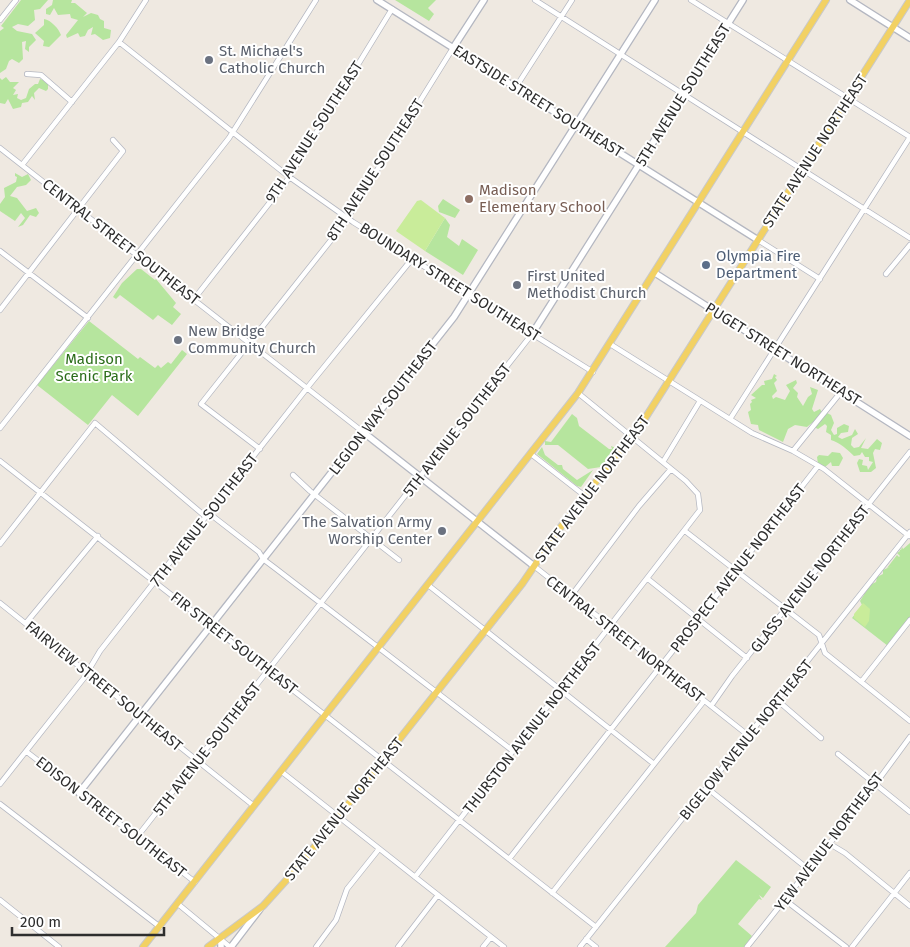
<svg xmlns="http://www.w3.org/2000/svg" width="910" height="947" font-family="'Fira Sans',sans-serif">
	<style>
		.green { fill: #b6e59e }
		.pitch { fill: #c9ec9a }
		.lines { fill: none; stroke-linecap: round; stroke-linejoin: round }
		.street-casing { stroke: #b4b7c1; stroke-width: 6 }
		.secondary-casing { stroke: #b4b7c1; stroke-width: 8 }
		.primary-casing { stroke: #c9c9c9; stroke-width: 8 }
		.street { stroke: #fff; stroke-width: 4.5 }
		.secondary { stroke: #fff; stroke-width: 5.5 }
		.primary { stroke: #f2d163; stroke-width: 6 }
		.worship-dot { fill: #6b7280; stroke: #fff; stroke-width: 2 }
		.education-dot { fill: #8d6e63; stroke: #fff; stroke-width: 2 }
		.service-dot { fill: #5c6f8a; stroke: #fff; stroke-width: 2 }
		.labels { text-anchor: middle; stroke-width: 4; stroke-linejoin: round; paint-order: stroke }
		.worship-label { font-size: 15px; fill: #5b616d; stroke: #fff; text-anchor: start }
		.street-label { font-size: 15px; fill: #2e2e2e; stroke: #fff }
		.education-label { font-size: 15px; fill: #785e54; stroke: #fff; text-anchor: start }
		.service-label { font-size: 15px; fill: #4e5e75; stroke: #fff; text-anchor: start }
		.park-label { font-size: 15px; fill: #2c6e1b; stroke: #fff }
	</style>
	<rect width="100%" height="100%" fill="#efe9e1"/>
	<path class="green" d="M48,0L40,9L34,10L35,20L28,26L18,24L12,27L17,31L32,34L36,40L29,47V52L25,49L26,41L22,42L23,59L19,63L12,59L9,61L6,69L0,73V31L4,28L1,26L21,0Z
		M53,0H72L71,3H75L87,13L83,17L91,13L98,15L100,19L104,21V28L111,30L110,38L103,40L95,34L91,35L93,27L88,30L85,36L80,37L78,33L67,38L66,35L78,20L71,18L70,14L58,15L54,8L50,15L46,14V9L52,5Z
		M395,0H436L428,8L434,14L429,21Z
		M44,19C51,20 59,29 61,35L49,47L43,46L44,41L35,33L44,25Z
		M6,77L10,82H19L13,88L16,90L13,95L18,94L17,98L21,100L26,98L29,89L35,84H38L40,79L48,82V89L46,91L39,88L34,93L35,100L32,96L28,102L22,103L21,107L13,109L8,99L5,104L0,103V78L2,80Z
		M15,173L22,177L28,174L31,180L26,185L17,187L10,196L17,198L27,211L36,208L39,213L36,217L30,215L23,225L18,227L25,218L21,213L15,221L0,211V204L5,197L4,188L16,182L17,177L15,176Z
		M443,199L460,210L455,218L439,212L438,206Z
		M445,218L450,225L447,237L459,246L462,239L478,250L463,275L425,251Z
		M137,269H141L155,280L156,279L176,303L173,307L181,314L172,325L158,315L153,320L120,295L116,299L113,297L122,283Z
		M89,321L138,359L140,357L155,368L158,365L161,368L168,362L171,364L182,350L187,354L138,416L112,395L88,425L37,385Z
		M774,374L777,376L775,377L777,380L774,383L777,391L772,396L773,399L776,397L785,400L790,391L786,385L796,380L797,383L793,388L798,393L797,397L803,406L808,397L812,394L810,387L818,390L812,409L814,412L820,409L824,416L827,413L831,415L834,423L831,430L834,435L837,434V428L844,424L849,426L848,432L841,433L838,437L842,439L852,435L855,429L858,434L852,438L851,445L854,448L859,447L866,438L861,448L868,449L877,439L882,443L880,450L875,449L873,453L876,468L871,472H860L857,463L859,459L863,460L862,465L867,466L868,470L873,462L869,461V457H865L862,452L860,455L854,456C847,449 840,443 831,440V435L826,432L827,426L825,424L818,429L814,427L813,422L807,427L795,425L788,429L783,442L759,430L758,425L751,424L748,412L751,410L750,404L752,402L751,400L756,398L751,395L762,385H765L764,381L772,379Z
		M572,414L577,418L579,426L609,449H612L611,446L616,448L601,467L588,469L558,445H545V441L551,442Z
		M542,447L545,455L558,465H562L563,469L577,480L593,470L581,487L577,486L537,454Z
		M832,452L840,453L843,458L839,466H832L831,462L825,467L818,464L817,457L819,455L828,456Z
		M910,543V618L888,646L852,618L862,605L860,601L870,585L876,582L877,577L883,574V570L892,566L887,568L897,555L899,557L900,556L897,553L900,551L899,549L901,550L902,547L903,549Z
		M736,860L771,887L763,898L759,895L762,900L759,899L738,924L752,936L744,947H665L696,913L698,905Z"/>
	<path class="pitch" d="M421,200L445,218L425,251L396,231L417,201Z
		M863,603L870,609L869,621L865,627L854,618V614Z"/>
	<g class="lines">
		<g class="street-casing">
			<path id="street" d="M535,0L910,238
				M691,0L910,137
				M0,20L16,0
				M119,42L288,176L353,222L593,372
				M27,74L41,75L72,102
				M516,87L572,0
				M0,148L363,432
				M22,165L119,42L146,0
				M758,240L820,279
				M0,251L88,318
				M886,274L910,245
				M194,299L286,182L392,9
				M0,310L123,151L113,140
				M610,344L752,433L793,451L824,469L909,536
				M730,419L910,137
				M0,428L229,138L316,0
				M260,449L201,404L343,225L453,48
				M793,451L841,392
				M531,454L585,496
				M0,461L596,927
				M663,462L700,401
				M293,475L310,491L399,560
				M210,514L259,552L263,559L275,568L513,751
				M685,531L819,635L825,653L910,721
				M0,544L95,423L206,517
				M534,566L749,736
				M648,579L747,658
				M428,585L654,764
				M571,596L639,506L671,469
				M0,603L254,806
				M26,623L98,536
				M861,682L910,620
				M777,700L821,738
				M711,706L732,676L910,452
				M27,752L195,882
				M838,754L910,812
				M282,772L504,947
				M0,784L84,678L100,651L311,383L412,259
				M707,788L808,869
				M0,804L160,927
				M137,837L532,334
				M830,844L845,853L910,906
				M509,859L818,466
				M415,877L700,510L698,494L686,481L578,393
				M552,893L704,701
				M0,900L59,947
				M785,900L846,947
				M178,904L230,947
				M586,939L596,947
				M316,947L336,920L347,889L379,849
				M398,947L438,895
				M483,947L491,937
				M580,947L910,532
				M747,947L857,809L910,737
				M852,947L910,873"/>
		</g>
		<g class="secondary-casing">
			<path id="secondary" d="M377,0L758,240
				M850,0L910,38
				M453,48L484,0
				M655,273L910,436
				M532,334L743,0
				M363,432L534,566
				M79,793L454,317L655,0
				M221,939V947
				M231,947L260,909"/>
		</g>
		<g class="primary-casing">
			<path id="primary" d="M143,947L578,393L826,0
				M208,947L263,906L300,865L522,584L560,528L644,420L910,0"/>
		</g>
		<use href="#street" class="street"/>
		<use href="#secondary" class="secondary"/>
		<use href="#primary" class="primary"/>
	</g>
	<g class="worship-dot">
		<circle cx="209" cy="60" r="5"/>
		<circle cx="517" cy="285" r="5"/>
		<circle cx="178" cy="340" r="5"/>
		<circle cx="442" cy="531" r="5"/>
	</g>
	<circle class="education-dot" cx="469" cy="199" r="5"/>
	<circle class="service-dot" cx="706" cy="265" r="5"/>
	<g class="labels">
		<g class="worship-label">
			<text x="219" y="56">St. Michael's<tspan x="219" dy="17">Catholic Church</tspan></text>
			<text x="527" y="281">First United<tspan x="527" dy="17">Methodist Church</tspan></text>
			<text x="188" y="336">New Bridge<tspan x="188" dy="17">Community Church</tspan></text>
			<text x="432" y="527" text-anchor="end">The Salvation Army<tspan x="432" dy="17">Worship Center</tspan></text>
		</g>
		<g class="street-label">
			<text transform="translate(683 95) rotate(-58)" y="5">5TH AVENUE SOUTHEAST</text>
			<text transform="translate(538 101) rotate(32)" y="5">EASTSIDE STREET SOUTHEAST</text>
			<text transform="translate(314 132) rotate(-57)" y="5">9TH AVENUE SOUTHEAST</text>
			<text transform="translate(815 151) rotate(-57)" y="5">STATE AVENUE NORTHEAST</text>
			<text transform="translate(375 170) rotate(-57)" y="5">8TH AVENUE SOUTHEAST</text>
			<text transform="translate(121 242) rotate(38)" y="5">CENTRAL STREET SOUTHEAST</text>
			<text transform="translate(450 282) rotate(32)" y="5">BOUNDARY STREET SOUTHEAST</text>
			<text transform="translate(783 354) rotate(32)" y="5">PUGET STREET NORTHEAST</text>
			<text transform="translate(383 408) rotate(-52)" y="5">LEGION WAY SOUTHEAST</text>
			<text transform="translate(457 430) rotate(-52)" y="5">5TH AVENUE SOUTHEAST</text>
			<text transform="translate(592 489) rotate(-53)" y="5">STATE AVENUE NORTHEAST</text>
			<text transform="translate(204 520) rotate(-52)" y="5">7TH AVENUE SOUTHEAST</text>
			<text transform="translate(738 568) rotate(-52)" y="5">PROSPECT AVENUE NORTHEAST</text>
			<text transform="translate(810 579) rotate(-52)" y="5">GLASS AVENUE NORTHEAST</text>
			<text transform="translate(625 639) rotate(38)" y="5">CENTRAL STREET NORTHEAST</text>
			<text transform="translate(234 643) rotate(38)" y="5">FIR STREET SOUTHEAST</text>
			<text transform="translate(104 686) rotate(39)" y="5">FAIRVIEW STREET SOUTHEAST</text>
			<text transform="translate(532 728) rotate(-52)" y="5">THURSTON AVENUE NORTHEAST</text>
			<text transform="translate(746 740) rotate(-51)" y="5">BIGELOW AVENUE NORTHEAST</text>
			<text transform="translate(207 749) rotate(-52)" y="5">5TH AVENUE SOUTHEAST</text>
			<text transform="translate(344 809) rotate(-51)" y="5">STATE AVENUE NORTHEAST</text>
			<text transform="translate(111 817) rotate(38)" y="5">EDISON STREET SOUTHEAST</text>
			<text transform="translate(829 842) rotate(-53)" y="5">YEW AVENUE NORTHEAST</text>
		</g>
		<g class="education-label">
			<text x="479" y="195">Madison<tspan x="479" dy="17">Elementary School</tspan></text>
		</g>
		<g class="service-label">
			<text x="716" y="261">Olympia Fire<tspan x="716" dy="17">Department</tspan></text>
		</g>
		<g class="park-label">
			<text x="94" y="364">Madison<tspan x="94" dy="17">Scenic Park</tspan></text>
		</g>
	</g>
	<path d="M12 927v8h152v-8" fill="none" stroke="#2e2e2e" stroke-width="2.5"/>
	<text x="20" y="927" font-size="15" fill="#2e2e2e" stroke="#ffffff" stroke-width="4" paint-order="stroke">200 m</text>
</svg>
